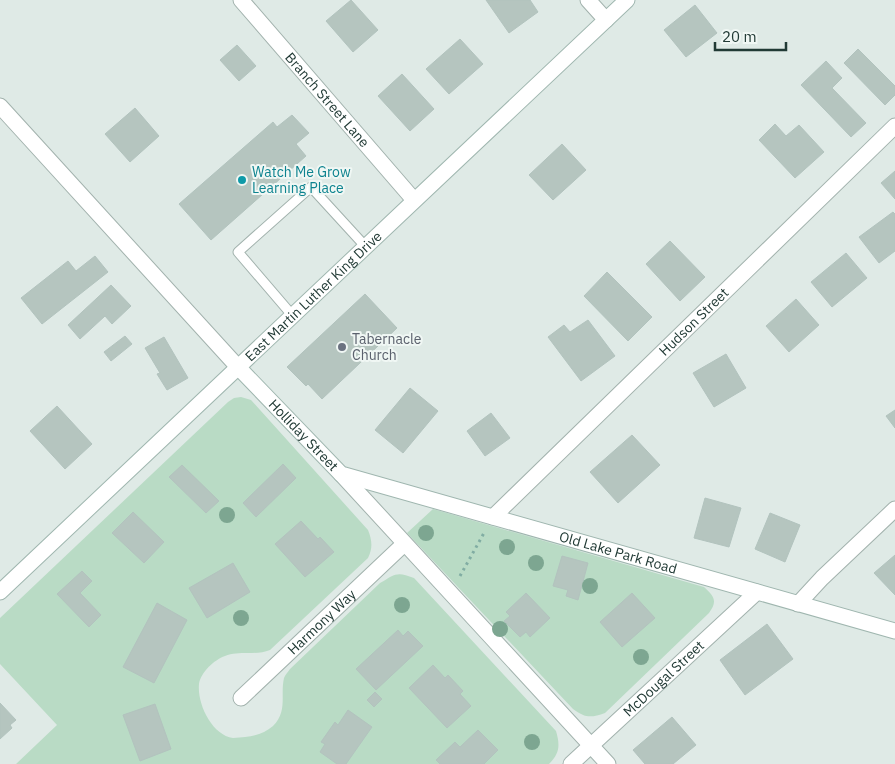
<svg xmlns="http://www.w3.org/2000/svg" width="895" height="764" viewBox="0 0 895 764" font-family="'IBM Plex Sans',sans-serif">
	<rect width="100%" height="100%" fill="#dfeae6"/>
	<path fill="#b9dbc5" d="M241,397L251,400L368,530C372,540 373,548 368,558L270,650C256,656 239,650 225,656C214,660 201,672 199,684C197,704 212,735 233,738C237,738 242,737 245,737C256,736 265,733 273,726C288,711 280,695 284,678C285,675 288,672 290,669L380,583C395,574 397,571 414,578L556,731C560,745 560,753 549,764H16L57,725L0,664V618L228,402L234,398Z
		M433,509L704,587C714,596 718,601 709,613L605,713C591,718 585,718 573,709L407,533Z"/>
	<path fill="#b5c5bf" stroke="#b2c3be" d="M351,0L378,30L353,52L326,21Z
		M486,0H530L538,12L509,33Z
		M695,5L717,33L686,57L664,30Z
		M460,39L483,64L449,94L426,69Z
		M237,45L256,66L239,81L220,60Z
		M858,49L895,86V95L885,105L844,63Z
		M826,61L842,78L832,88L866,123L851,137L801,85Z
		M402,74L434,109L410,131L378,96Z
		M135,108L159,136L130,162L105,134Z
		M292,115L309,133L296,144L306,156L211,240L179,204L273,122L277,127Z
		M775,124L786,136L799,125L824,152L795,178L759,140Z
		M562,144L586,170L553,200L529,175Z
		M895,171V199L881,183Z
		M893,212L895,214V251L879,263L859,237Z
		M670,241L705,277L680,301L646,264Z
		M846,253L867,278L832,307L811,282Z
		M95,256L108,272L42,324L21,298L68,261L76,271Z
		M607,272L652,317L628,341L584,296Z
		M111,285L131,306L112,324L105,316L80,339L68,325Z
		M365,294L397,328L322,399L308,384L306,386L287,367Z
		M796,299L819,325L789,352L766,326Z
		M588,320L615,356L581,381L548,337L564,325L570,332Z
		M125,336L132,344L111,361L104,352Z
		M164,337L188,378L167,390L157,374L160,373L145,348Z
		M726,354L746,388L714,407L693,373Z
		M410,388L438,411L403,453L375,430Z
		M57,406L92,444L65,469L30,431Z
		M895,410V428L886,416Z
		M491,413L510,438L485,456L467,431Z
		M632,435L660,465L618,503L590,472Z
		M283,464L296,478L256,517L243,503Z
		M182,465L219,501L206,513L169,477Z
		M705,498L741,508L729,547L694,538Z
		M133,512L164,542L144,563L112,533Z
		M770,513L800,525L785,562L755,549Z
		M301,521L318,539L320,537L334,552L305,577L275,544Z
		M895,555V595L874,573Z
		M562,556L588,563L578,600L566,596L568,590L553,586Z
		M233,563L250,592L207,618L189,588Z
		M82,571L92,581L80,593L101,615L89,627L57,594Z
		M526,593L550,618L530,637L526,632L520,637L504,621L510,616L506,612Z
		M632,593L655,618L622,647L600,622Z
		M157,603L187,620L154,683L123,667Z
		M767,624L793,659L745,695L720,660Z
		M398,630L403,636L408,631L423,646L376,690L356,669Z
		M433,665L445,678L448,675L463,691L460,694L471,706L447,728L409,688Z
		M375,692L382,699L374,707L367,700Z
		M0,703L16,720L10,725L12,728L0,739Z
		M155,704L171,749L140,761L123,715Z
		M348,710L372,727L346,764H337L320,752L325,744L321,742L335,722L338,725Z
		M672,717L696,745L673,764H645L633,750Z
		M478,730L498,750L484,764H440L436,760L455,742L460,747Z"/>
	<g fill="none" stroke-linecap="round" stroke-linejoin="round">
		<g stroke="#a2b2ad" stroke-width="11">
			<path id="lane" d="M292,315L238,252L311,187L365,246"/>
		</g>
		<g stroke="#a2b2ad" stroke-width="17">
			<g id="street">
				<path id="s1" d="M241,0L414,200"/>
				<path d="M588,0L606,20"/>
				<path d="M0,106L237,366"/>
				<path d="M341,474L608,764"/>
				<path id="s2" d="M493,517L895,126"/>
				<path d="M798,604L822,578L895,509"/>
				<path id="s3" d="M241,698L404,544"/>
				<path id="s4" d="M571,764L757,592"/>
			</g>
		</g>
		<g stroke="#9fb6af" stroke-width="17">
			<g id="secondary">
				<path id="s5" d="M237,366L341,474L895,631"/>
				<path id="s6" d="M0,592L627,0"/>
			</g>
		</g>
		<path stroke="#81ada3" stroke-width="3" stroke-dasharray="2.5 4" stroke-linecap="butt" d="M460,576L484,533"/>
		<use href="#lane" stroke="#fff" stroke-width="9"/>
		<use href="#street" stroke="#fff" stroke-width="15"/>
		<use href="#secondary" stroke="#fff" stroke-width="15"/>
	</g>
	<g fill="#7da691">
		<circle cx="227" cy="515" r="8"/>
		<circle cx="426" cy="533" r="8"/>
		<circle cx="507" cy="547" r="8"/>
		<circle cx="536" cy="563" r="8"/>
		<circle cx="590" cy="586" r="8"/>
		<circle cx="402" cy="605" r="8"/>
		<circle cx="241" cy="618" r="8"/>
		<circle cx="500" cy="629" r="8"/>
		<circle cx="641" cy="657" r="8"/>
		<circle cx="532" cy="742" r="8"/>
	</g>
	<circle fill="#0f9aa8" stroke="#f0f7f4" stroke-width="2" cx="242" cy="180" r="5"/>
	<circle fill="#6b7280" stroke="#f0f7f4" stroke-width="2" cx="342" cy="347" r="5"/>
	<g text-anchor="middle" stroke-width="4" stroke-linejoin="round" paint-order="stroke">
		<g font-size="14" fill="#213a35" stroke="#f0f7f4">
			<text dy="5" stroke="none"><textPath href="#s1" startOffset="132">Branch Street Lane</textPath></text>
			<text dy="5" stroke="none"><textPath href="#s6" startOffset="431">East Martin Luther King Drive</textPath></text>
			<text dy="5" stroke="none"><textPath href="#s2" startOffset="280">Hudson Street</textPath></text>
			<text dy="5" stroke="none"><textPath href="#s5" startOffset="96">Holliday Street</textPath></text>
			<text dy="5" stroke="none"><textPath href="#s5" startOffset="438">Old Lake Park Road</textPath></text>
			<text dy="5" stroke="none"><textPath href="#s3" startOffset="111">Harmony Way</textPath></text>
			<text dy="5" stroke="none"><textPath href="#s4" startOffset="126">McDougal Street</textPath></text>
		</g>
		<g font-size="14" fill="#0d838f" stroke="#f0f7f4" text-anchor="start">
			<text x="252" y="177">Watch Me Grow<tspan x="252" dy="16">Learning Place</tspan></text>
		</g>
		<g font-size="14" fill="#5b616d" stroke="#f0f7f4" text-anchor="start">
			<text x="352" y="344">Tabernacle<tspan x="352" dy="16">Church</tspan></text>
		</g>
	</g>
	<path d="M715 42v8h71v-8" fill="none" stroke="#213a35" stroke-width="2.5"/>
	<text x="722" y="42" font-size="15" fill="#213a35" stroke="#f0f7f4" stroke-width="4" paint-order="stroke">20 m</text>
</svg>
